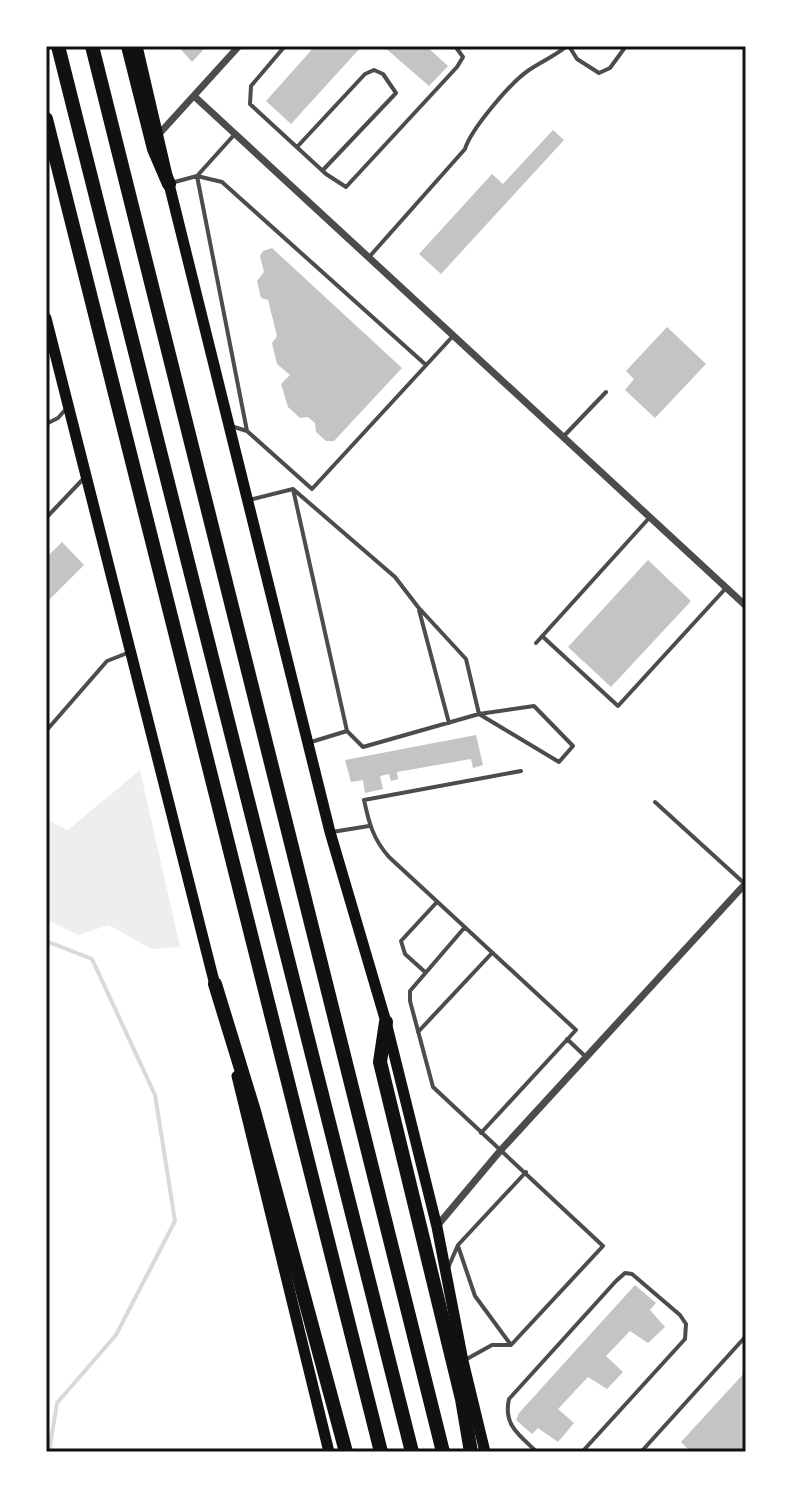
<svg xmlns="http://www.w3.org/2000/svg" width="792" height="1498" viewBox="0 0 792 1498" font-family="'Sofia Sans Condensed',sans-serif">
	<rect width="100%" height="100%" fill="#fff"/>
	<path fill="#eee" d="M140,770L180,947L151,949L109,925L78,935L46,919V819L68,830Z"/>
	<g fill="none" stroke-linecap="round" stroke-linejoin="round">
		<path stroke="#d9d9d9" stroke-width="4" d="M46,941L92,959L155,1095L175,1221L116,1335L57,1403L49,1452"/>
	</g>
	<path fill="#c4c4c4" d="M178,46H207L192,62Z
		M315,46H362L291,124L266,101Z
		M383,46H426L448,66L429,86Z
		M553,130L564,140L441,274L419,254L492,174L503,184Z
		M272,248L402,368L334,441H326L316,432L315,423L308,417L300,418L288,407L281,384L290,375L277,364L272,343L277,336L268,300L261,298L257,281L264,272L260,256L263,251Z
		M667,327L706,364L655,418L625,390L634,379L626,371Z
		M62,542L84,565L46,603V558Z
		M648,560L691,601L611,687L568,647Z
		M476,735L483,765L473,768L471,759L397,772L398,779L391,781L389,774L380,776L383,789L365,793L363,780L351,782L345,760Z
		M635,1285L656,1303L650,1310L665,1327L648,1343L630,1331L606,1356L623,1372L607,1389L588,1377L558,1409L574,1423L558,1442L538,1428L532,1434L516,1420L519,1413Z
		M746,1371V1452H691L681,1442Z"/>
	<g fill="none" stroke-linecap="round" stroke-linejoin="round">
		<path stroke="#4c4c4c" stroke-width="4" d="M285,46L251,86L250,104L326,174L346,187L457,67L463,57L455,46
			M569,46L577,59L599,73L610,68L626,46
			M234,135L197,176L247,431L312,489L453,336
			M297,147L365,74L374,70L383,74L396,93L323,170
			M171,183L197,176L222,182L426,365
			M370,256L465,149C471,129 511,82 529,70C542,61 555,56 567,46
			M46,424L58,418L66,409
			M231,426L247,431
			M563,437L606,392
			M293,489L395,577L418,607L466,659L479,714L534,706L573,746L559,762L479,714L363,747L347,731
			M249,500L293,489L347,731L311,742
			M46,518L85,477
			M419,610L449,723
			M542,636L618,706L726,588
			M536,643L650,517
			M46,731L107,661L130,652
			M655,802L745,884
			M332,832L369,826
			M425,972L405,954L401,941L437,902
			M418,1032L492,953
			M567,1039L586,1057
			M481,1133L576,1030L389,857C373,839 369,823 364,800L521,771
			M458,1246L475,1296L511,1345
			M448,1268L458,1245L526,1172
			M465,1360L492,1345H511L603,1246L433,1087L410,1001V991L465,927
			M537,1452C519,1435 503,1425 509,1399L616,1281L625,1273L632,1274L680,1315L686,1324L685,1339L582,1452
			M641,1452L746,1336"/>
		<path stroke="#4c4c4c" stroke-width="7" d="M194,96L746,606
			M159,134L239,46
			M437,1226L500,1151L746,883"/>
		<path stroke="#111" stroke-width="11" d="M137,46L169,184L330,832L386,1022L437,1227L463,1361L485,1452
			M46,318L216,989
			M237,1076L329,1452"/>
		<path stroke="#111" stroke-width="14" d="M58,46L412,1452
			M92,46L443,1452
			M128,46L154,149L169,184
			M46,119L381,1452
			M215,984L254,1111L346,1452
			M386,1022L380,1062L462,1399L471,1452"/>
	</g>
	<rect width="792" height="1498" fill="none" stroke="#ffffff" stroke-width="96"/>
	<rect x="48" y="48" width="696" height="1402" fill="none" stroke="#111" stroke-width="3"/>
</svg>
